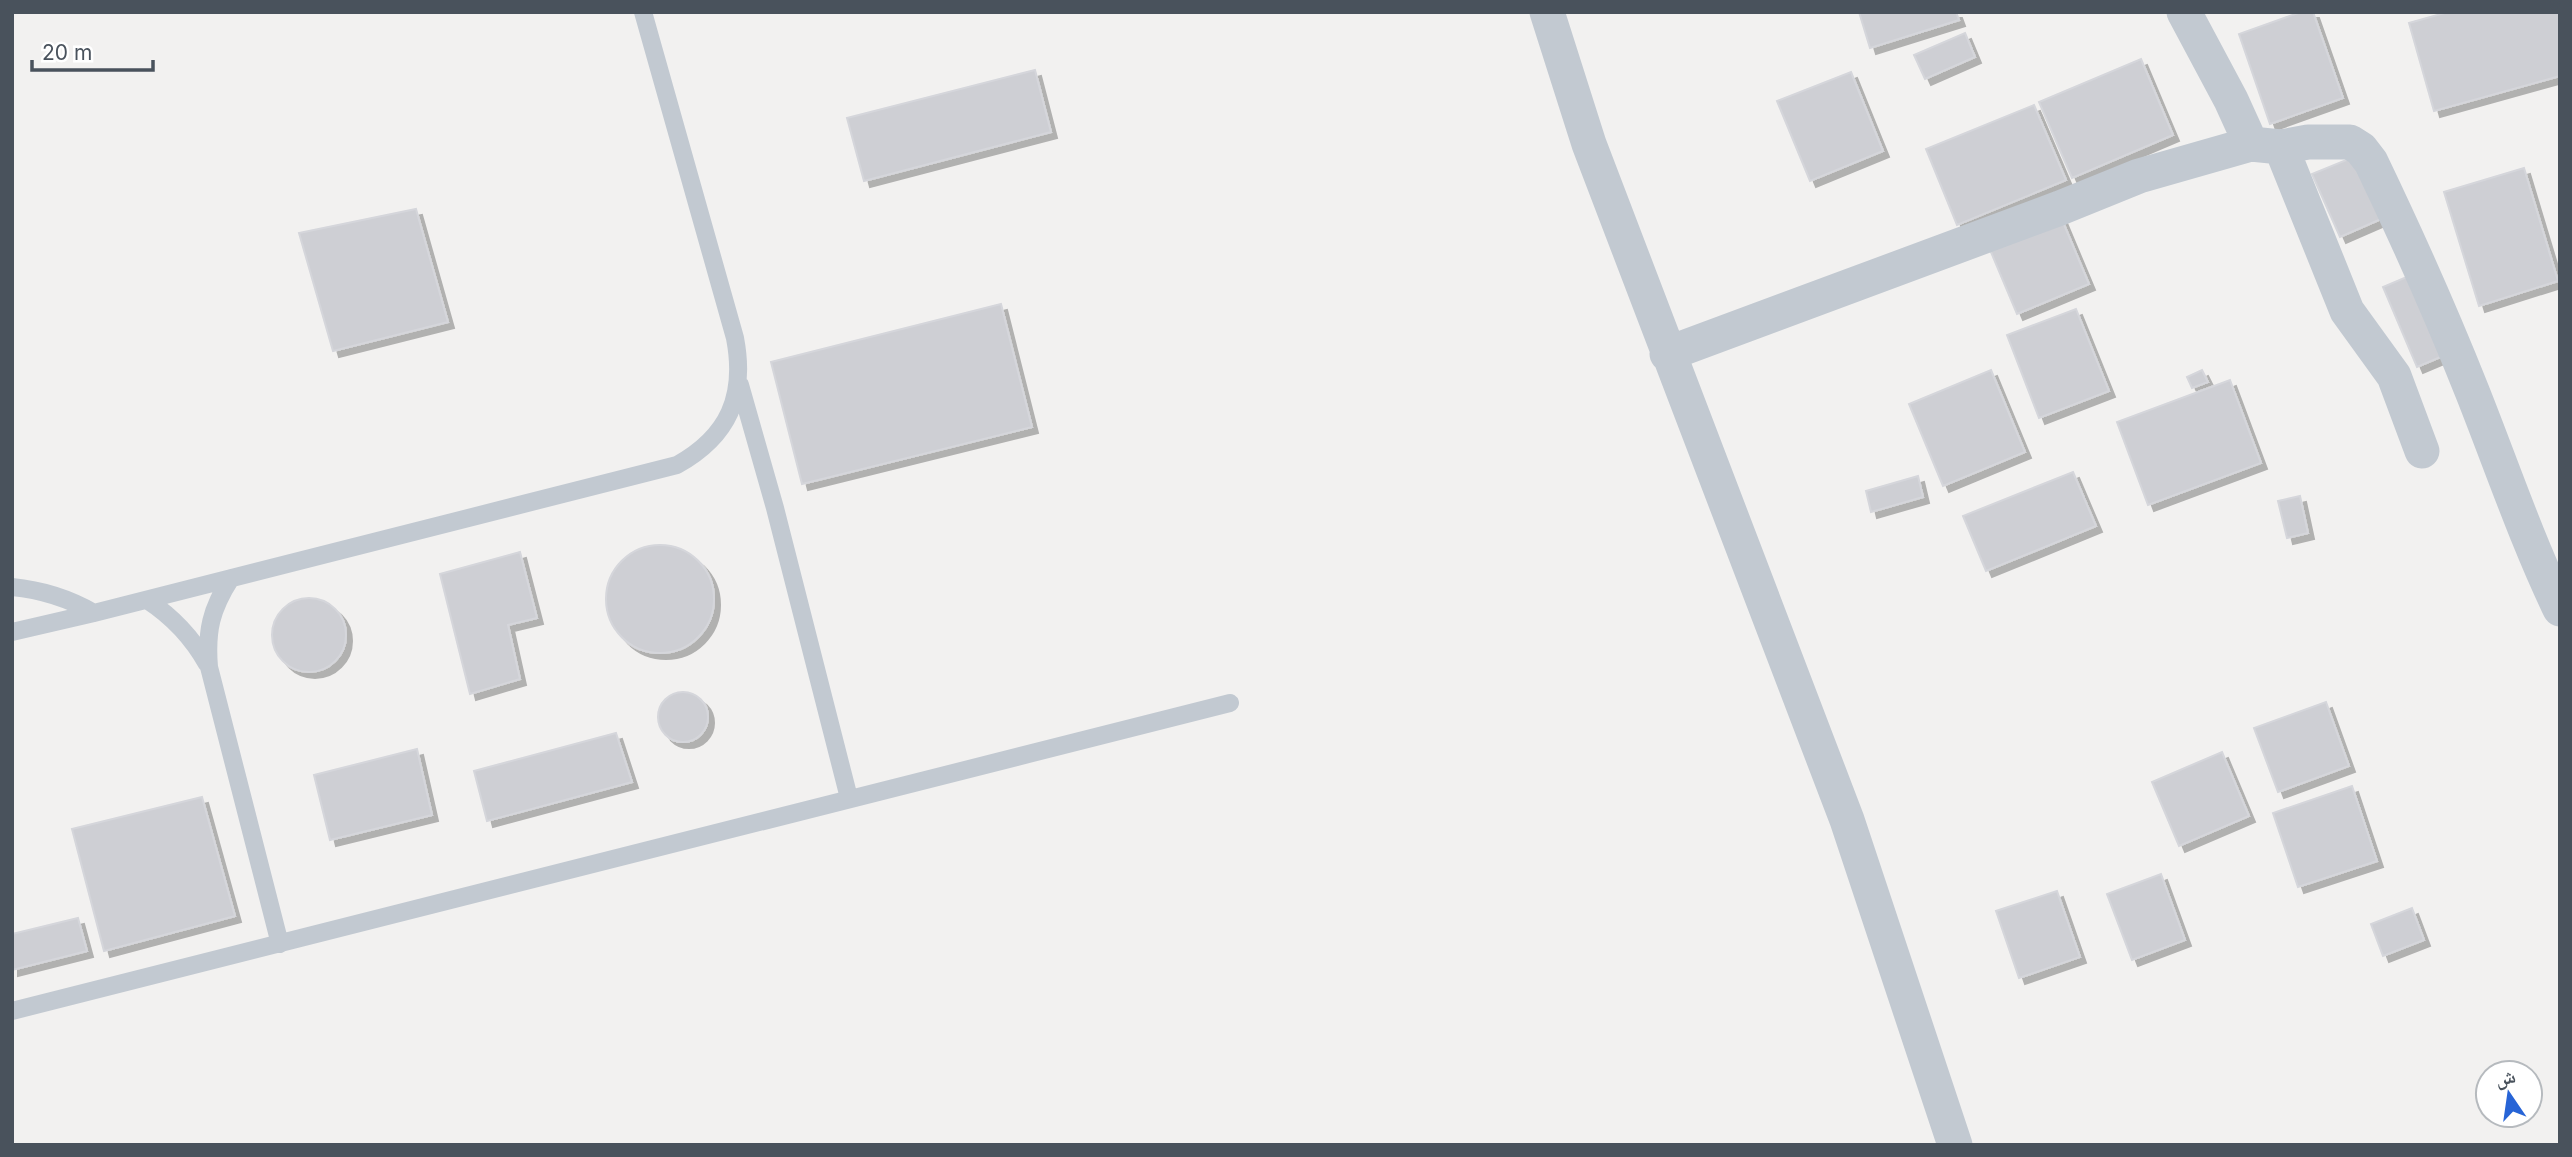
<svg xmlns="http://www.w3.org/2000/svg" width="2572" height="1157" viewBox="0 0 2572 1157" font-family="Inter,'Noto Naskh Arabic',sans-serif">
	<defs>
		<filter id="shadow"><feDropShadow dx="6" dy="6" stdDeviation="0" flood-color="#0004"/></filter>
	</defs>
	<rect width="100%" height="100%" fill="#f2f1f0"/>
	<path fill="#cecfd4" stroke="#d5d6db" stroke-width="2" filter="url(#shadow)" d="M1859,12H1956L1959,20L1870,48Z
		M2301,12H2313L2343,98L2270,124L2239,34Z
		M2448,12H2559L2560,76L2434,111L2409,23Z
		M1965,33L1975,57L1925,79L1914,55Z
		M2141,59L2173,135L2072,178L2039,102Z
		M1035,70L1051,132L864,181L847,118Z
		M1851,72L1883,151L1810,181L1777,101Z
		M2034,105L2066,180L1957,225L1926,149Z
		M2361,154L2388,216L2340,237L2312,174Z
		M2524,168L2558,281L2479,306L2444,192Z
		M416,209L448,322L333,351L299,233Z
		M2060,215L2089,284L2017,314L1988,245Z
		M2416,273L2450,353L2417,367L2383,287Z
		M1001,304L1032,427L802,484L771,362Z
		M2076,309L2109,391L2039,418L2007,335Z
		M1991,370L2025,452L1943,486L1909,404Z
		M2202,370L2208,382L2192,388L2187,377Z
		M2230,380L2261,463L2148,505L2117,422Z
		M2073,472L2096,526L1986,571L1963,516Z
		M1918,476L1923,497L1871,512L1866,491Z
		M2300,496L2308,533L2287,538L2278,501Z
		M606 599a54 54 0 1 1 108 0a54 54 0 1 1-108 0Z
		M520,552L537,618L508,625L520,679L470,694L440,574Z
		M272 635a37 37 0 1 1 74 0a37 37 0 1 1-74 0Z
		M658 717a25 25 0 1 1 50 0a25 25 0 1 1-50 0Z
		M2326,702L2349,766L2278,792L2254,728Z
		M616,733L632,782L487,821L474,771Z
		M417,749L432,815L330,840L314,775Z
		M2222,752L2249,816L2179,846L2152,782Z
		M2352,786L2377,861L2298,887L2273,813Z
		M202,797L235,916L104,951L72,829Z
		M2161,874L2185,940L2132,960L2107,894Z
		M2057,891L2080,957L2019,978L1996,911Z
		M2412,908L2424,940L2383,956L2371,924Z
		M78,918L87,951L12,970V934Z"/>
	<g fill="none" stroke-linecap="round" stroke-linejoin="round">
		<path stroke="#c2c9d1" stroke-width="18" d="M740,385L775,508L849,798
			M231,578C211,609 206,631 209,667L280,944
			M12,587C43,590 68,598 94,613
			M147,600C173,617 192,637 207,664
			M12,632L94,613L677,465C729,436 746,396 735,338L643,12
			M12,1011L1230,703"/>
		<path stroke="#c2c9d1" stroke-width="35" d="M1547,12L1589,144L1847,820L1955,1145
			M2184,12L2231,100L2251,144
			M2281,147L2347,311L2394,376L2422,451
			M1667,354L2060,208L2139,176L2251,144L2281,147L2308,142H2350L2361,149L2371,162C2407,237 2441,313 2472,391C2501,464 2526,538 2560,609"/>
	</g>
	<rect width="2572" height="1157" fill="none" stroke="#49525c" stroke-width="28"/>
	<g transform="translate(2509 1094) rotate(347)"><circle r="33" fill="#ffffff" stroke="#b6babe" stroke-width="2"/>
	<path d="M0-5L12 26L0 18L-12 26Z" fill="#2764d6"/>
	<text y="-10" font-size="19" font-weight="bold" text-anchor="middle" fill="#49525c">ش</text>
	</g>
	<path d="M32 60v10h121v-10" fill="none" stroke="#49525c" stroke-width="3.5"/>
	<text x="42" y="60" font-size="21" fill="#49525c" stroke="#ffffff" stroke-width="5" paint-order="stroke">20 m</text>
</svg>
